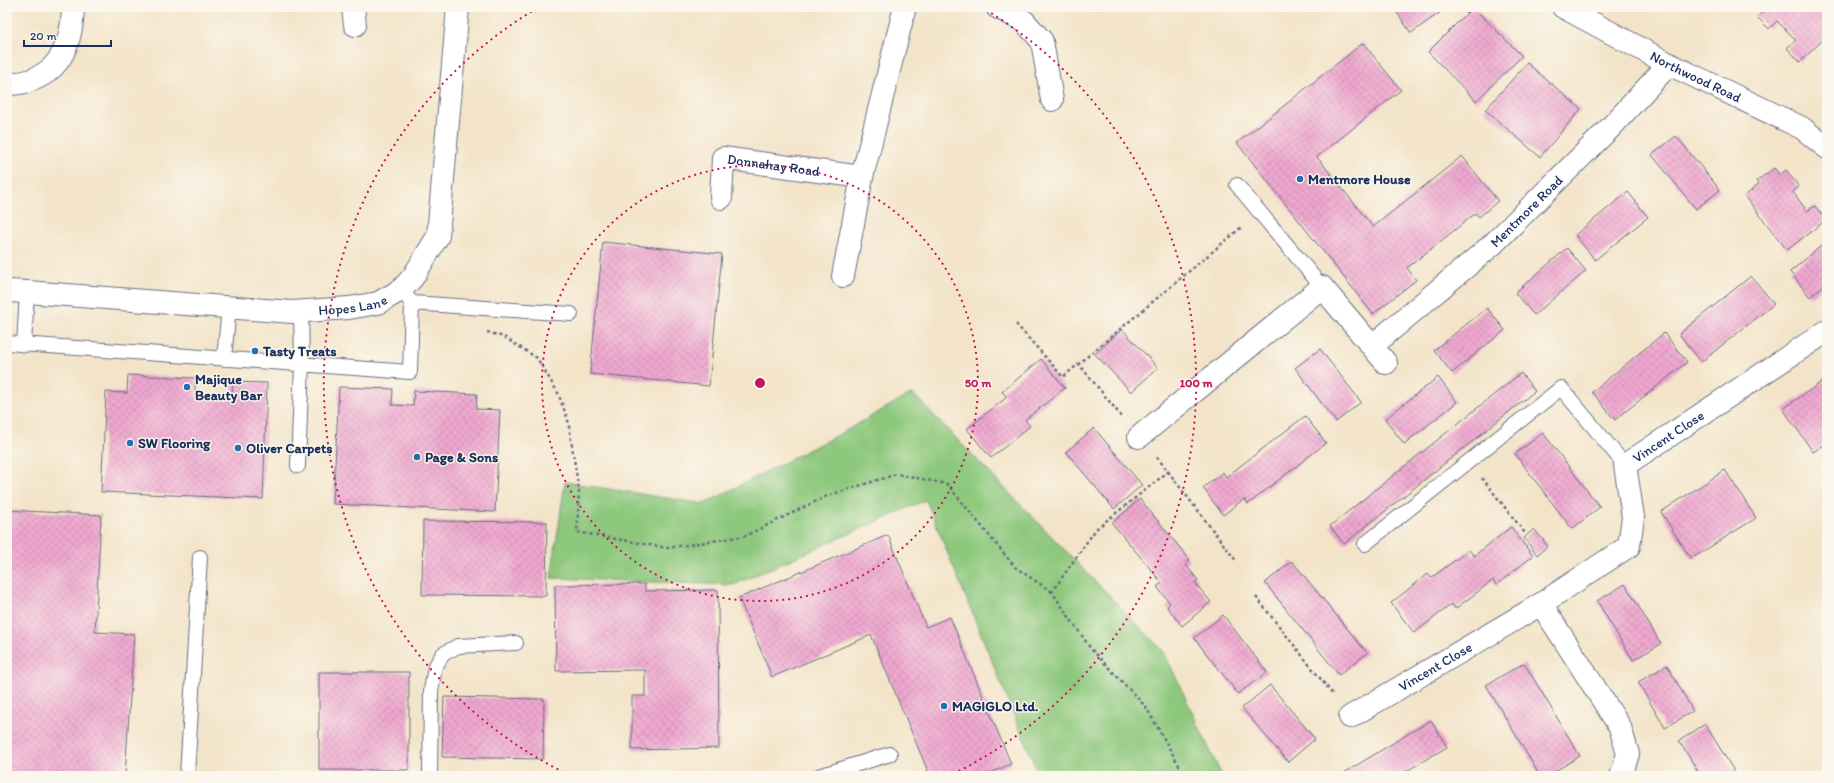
<svg xmlns="http://www.w3.org/2000/svg" width="1834" height="783" viewBox="0 0 1834 783" font-family="Itim,sans-serif">
	<defs>
		<pattern id="building-cross-hatch" width="8" height="8" patternUnits="userSpaceOnUse"><rect width="8" height="8" fill="#efa7cf"/><path d="M0 0l8 8M0 8l8-8" fill="none" stroke="#cc90b4"/></pattern>
	</defs>
	<rect width="100%" height="100%" fill="#fbf7ec"/>
	<filter id="ink" filterUnits="userSpaceOnUse"><feTurbulence type="fractalNoise" baseFrequency=".025" numOctaves="2"/><feDisplacementMap in="SourceGraphic" scale="8" xChannelSelector="R" yChannelSelector="G"/><feConvolveMatrix kernelMatrix="1 2 1 2 8 2 1 2 1" color-interpolation-filters="sRGB"/></filter>
	<filter id="wash" filterUnits="userSpaceOnUse"><feTurbulence type="fractalNoise" baseFrequency=".012" numOctaves="4" result="noise"/><feDisplacementMap in="SourceGraphic" scale="16" xChannelSelector="R" yChannelSelector="G"/><feGaussianBlur stdDeviation="0.9" result="paint"/><feColorMatrix in="noise" values="0 0 0 0 0 0 0 0 0 0 0 0 0 0 0 0 0 1.4 0 .05"/><feComposite in="paint" operator="in"/></filter>
	<g filter="url(#wash)">
		<rect width="100%" height="100%" fill="#f3e4c9"/>
		<path fill="#8dc87d" stroke="#547c6e" d="M912,393L1164,652L1222,776H1039L926,500L733,585L551,578L565,482L704,504L849,429Z"/>
		<g id="blocks">
			<path fill="url(#building-cross-hatch)" d="M1393,7H1448L1411,33Z
				M1473,7L1522,56L1476,101L1428,52Z
				M1768,7H1817L1827,17V36L1800,62L1787,48L1796,40L1777,21L1769,29L1757,17Z
				M1363,43L1401,90L1317,157L1373,227L1462,156L1498,201L1479,217L1476,213L1407,268L1416,280L1373,314L1237,143Z
				M1527,63L1581,109L1540,157L1485,110Z
				M1676,136L1720,190L1696,209L1652,155Z
				M1774,168L1780,175L1786,170L1799,187L1793,192L1807,211L1815,206L1826,220L1787,250L1745,196L1759,184L1757,181Z
				M1628,192L1648,217L1595,260L1575,235Z
				M1827,241V282L1810,297L1790,272Z
				M603,242L722,254L709,386L590,374Z
				M1567,248L1586,271L1534,315L1515,293Z
				M1751,276L1774,304L1701,362L1679,334Z
				M1487,308L1505,330L1452,373L1434,350Z
				M1122,329L1158,368L1131,392L1095,354Z
				M1664,333L1687,362L1615,420L1592,392Z
				M1320,349L1361,402L1336,422L1295,368Z
				M1041,359L1065,388L1025,420L1030,426L991,458L967,429L1007,397L1002,392Z
				M1521,373L1535,391L1344,544L1330,526Z
				M128,375L195,378V396L232,397L233,382L267,383L263,499L101,492L106,392L127,393Z
				M1438,377L1457,402L1404,444L1385,419Z
				M1823,381L1827,386V443L1813,452L1783,409Z
				M339,387L393,389L392,405L413,406L414,391L477,394L476,409L500,410L495,512L333,504Z
				M1305,416L1326,443L1248,504L1244,499L1223,515L1203,488L1223,472L1226,477Z
				M1094,428L1142,485L1114,509L1066,452Z
				M1543,433L1600,507L1572,529L1515,454Z
				M1725,470L1756,518L1691,559L1661,512Z
				M1140,499L1190,560L1185,564L1198,580L1195,583L1211,602L1182,626L1167,607L1170,603L1157,587L1162,583L1112,523Z
				M7,510L101,515L95,632L134,634L125,776H7Z
				M423,521L547,522L546,596L422,595Z
				M1511,527L1533,556L1496,585L1493,580L1455,609L1452,604L1414,633L1391,603L1428,574L1431,578L1469,550L1474,556Z
				M1534,529L1548,546L1537,555L1524,538Z
				M888,535L926,627L950,617L1011,764L983,776H930L871,635L772,677L739,598Z
				M1292,561L1367,653L1339,675L1265,583Z
				M645,584V591L718,590L719,748L632,750V696H645V670L556,671L555,585Z
				M1625,584L1661,644L1633,660L1597,601Z
				M1223,615L1267,672L1238,694L1194,638Z
				M1524,663L1580,756L1547,776H1540L1486,685Z
				M1667,665L1693,711L1665,728L1638,682Z
				M319,672H409V770H319Z
				M1270,685L1315,739L1288,762L1242,708Z
				M444,697L544,699L543,759L442,757Z
				M1431,720L1447,747L1398,776H1346L1344,773Z
				M1705,724L1734,771L1726,776H1701L1679,741Z"/>
		</g>
	</g>
	<g filter="url(#ink)">
		<use href="#blocks" fill-opacity="0" stroke="#676e83" stroke-width="1"/>
		<g fill="none" stroke-linecap="round" stroke-linejoin="round">
			<g stroke="#676e83" stroke-width="16">
				<path id="service" d="M1237,185L1322,287
					M407,297L412,303L571,314
					M7,343L410,372L412,303
					M24,345L27,292
					M224,359L229,307
					M298,466L302,364L301,311
					M1365,544L1561,388L1625,465
					M187,776L200,557
					M430,776L431,691L435,667L443,654L458,646L516,643
					M819,776L890,754"/>
			</g>
			<g stroke="#676e83" stroke-width="24">
				<g id="minor">
					<path d="M353,7L355,25"/>
					<path d="M997,7L1024,21L1042,41L1052,100"/>
					<path d="M7,84C55,83 72,50 73,7"/>
					<path id="s1" d="M721,198L723,158L862,177"/>
					<path d="M843,276L862,177L905,7"/>
					<path id="s2" d="M7,291L27,292L292,312L349,308L378,303L401,290L413,277L438,236L458,7"/>
					<path id="s3" d="M1372,346L1493,244L1610,128L1669,64"/>
					<path d="M1139,437L1322,287L1386,363"/>
					<path d="M1541,604L1620,727L1628,754L1621,776"/>
					<path id="s4" d="M1350,717L1541,604L1629,546L1633,517L1625,465L1827,331"/>
				</g>
			</g>
			<g stroke="#676e83" stroke-width="24">
				<g id="tertiary">
					<path id="s5" d="M1563,7L1669,64L1802,128L1827,148"/>
				</g>
			</g>
			<path stroke="#676e83" stroke-width="2.5" stroke-dasharray="3 3" stroke-linecap="butt" d="M1016,324L1063,377L1243,226
				M487,332L504,337L537,358L558,393L568,420L579,491L577,532L667,548L745,536L827,496L897,474L947,484L1015,567L1052,592
				M1078,363L1122,417
				M1157,457L1237,562
				M1169,471L1096,529L1052,592L1091,649L1146,707L1185,776
				M1482,478L1525,533
				M1256,597L1334,696"/>
			<use href="#service" stroke="#fff" stroke-width="14"/>
			<use href="#minor" stroke="#fff" stroke-width="22"/>
			<use href="#tertiary" stroke="#fff" stroke-width="22"/>
		</g>
	</g>
	<g fill="none" stroke="#c2185b" stroke-width="2" stroke-dasharray="2 4">
		<circle cx="760" cy="383" r="218"/>
		<path d="M569 775A436 436 0 0 1 539 7M981 7A436 436 0 0 1 951 775"/>
	</g>
	<g fill="#1f6fb2" stroke="#fbf7ec" stroke-width="1.5">
		<circle cx="1300" cy="179" r="4"/>
		<circle cx="255" cy="351" r="4"/>
		<circle cx="187" cy="387" r="4"/>
		<circle cx="130" cy="443" r="4"/>
		<circle cx="238" cy="448" r="4"/>
		<circle cx="417" cy="457" r="4"/>
		<circle cx="944" cy="706" r="4"/>
	</g>
	<g text-anchor="middle" stroke-width="3" stroke-linejoin="round" paint-order="stroke">
		<g font-size="14" fill="#1b2f5e" stroke="#fbf7ec">
			<text dy="5" stroke="none"><textPath href="#s5" startOffset="150">Northwood Road</textPath></text>
			<text dy="5" stroke="none"><textPath href="#s1" startOffset="91">Donnahay Road</textPath></text>
			<text dy="5" stroke="none"><textPath href="#s3" startOffset="205">Mentmore Road</textPath></text>
			<text dy="5" stroke="none"><textPath href="#s2" startOffset="347">Hopes Lane</textPath></text>
			<text dy="5" stroke="none"><textPath href="#s4" startOffset="461">Vincent Close</textPath></text>
			<text dy="5" stroke="none"><textPath href="#s4" startOffset="99">Vincent Close</textPath></text>
		</g>
		<g font-size="14" font-weight="bold" fill="#1b2f5e" stroke="#fbf7ec" text-anchor="start">
			<text x="1308" y="184">Mentmore House</text>
			<text x="263" y="356">Tasty Treats</text>
			<text x="195" y="384">Majique<tspan x="195" dy="16">Beauty Bar</tspan></text>
			<text x="138" y="448">SW Flooring</text>
			<text x="246" y="453">Oliver Carpets</text>
			<text x="425" y="462">Page &amp; Sons</text>
			<text x="952" y="711">MAGIGLO Ltd.</text>
		</g>
	</g>
	<circle cx="760" cy="383" r="6" fill="#c2185b" stroke="#fbf7ec" stroke-width="2"/>
	<g font-size="12" text-anchor="middle" font-weight="bold" fill="#c2185b" stroke="#fbf7ec" stroke-width="3" stroke-linejoin="round" paint-order="stroke">
		<text x="978" y="387">50 m</text>
		<text x="1196" y="387">100 m</text>
	</g>
	<rect width="1834" height="783" fill="none" stroke="#fbf7ec" stroke-width="24"/>
	<path d="M24 40v6h87v-6" fill="none" stroke="#1b2f5e" stroke-width="2"/>
	<text x="30" y="40" font-size="12" fill="#1b2f5e" stroke="#fbf7ec" stroke-width="3" paint-order="stroke">20 m</text>
</svg>
